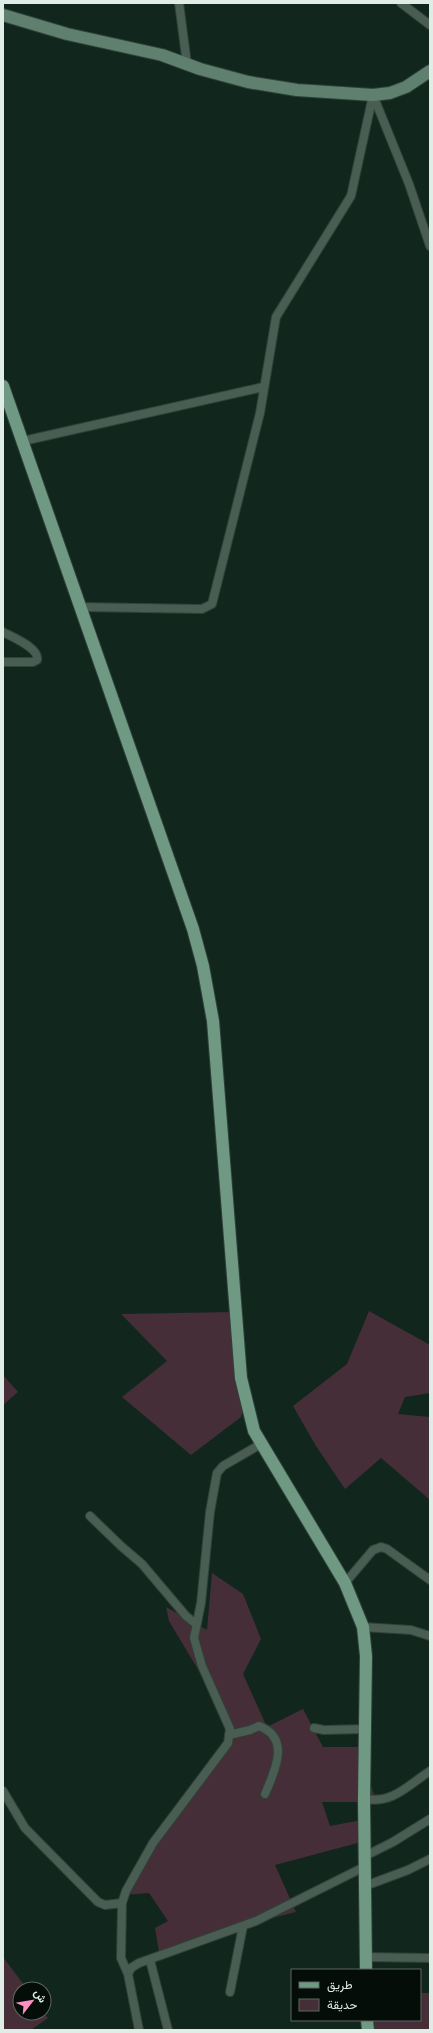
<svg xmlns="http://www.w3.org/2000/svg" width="433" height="2033" viewBox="0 0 433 2033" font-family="'Fira Sans Condensed',Vazirmatn,sans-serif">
	<rect width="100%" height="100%" fill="#11261d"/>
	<path fill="#462e39" d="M369,1311L430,1345V1393L405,1397L398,1414L430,1417V1500L381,1458L345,1489L316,1446L293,1406L347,1364Z
		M234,1312L244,1408L241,1417L191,1455L122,1397L167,1361L121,1314Z
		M3,1375L18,1392L3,1405Z
		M212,1573L243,1594L261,1639L243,1674L267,1727L303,1709L323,1747H360L376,1802H322L330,1826L362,1820L365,1841L275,1865L296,1912L214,1933L159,1952L155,1928L168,1921L149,1893L123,1895L210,1765L228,1734L221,1708L169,1621L166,1607L207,1630Z
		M3,1957L27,1989H20V2013H44L48,2018L31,2030H3Z
		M420,1993H430V2030H368L367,2020H420Z"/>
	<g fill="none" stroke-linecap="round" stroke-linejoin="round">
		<g stroke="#2e4239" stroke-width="10">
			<path id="street" d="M179,3L187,64
				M401,3L430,25
				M373,95L409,184L430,246
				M23,441L263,387
				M80,607L202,609L212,604L260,413L276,317L351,196L373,95
				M3,632C12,637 40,648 37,660L33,662H3
				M90,1516L121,1546L142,1564L186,1616L196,1624
				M345,1583L373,1550L381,1547L387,1549L430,1580
				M363,1627L411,1630L430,1636
				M314,1728L324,1730L366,1729
				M229,1735L250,1730L259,1726C291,1738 275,1771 265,1794
				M3,1791L25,1828L98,1902L105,1905L122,1903
				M364,1799C393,1804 407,1786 430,1771
				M365,1856L393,1842L430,1819
				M365,1886L408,1870L430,1859
				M365,1957L430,1958
				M150,1960L168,2030
				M128,1974L131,1968L139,1963L256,1921L366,1866
				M230,1992L243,1926
				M139,2030L128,1974L121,1958L122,1903L126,1891L153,1843L228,1743L230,1729L202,1666L194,1638L201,1603L210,1512L217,1473L223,1466L261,1444"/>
		</g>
		<g stroke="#2e4239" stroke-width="14">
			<path id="secondary" d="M3,15L67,34L162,55L200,69L248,82L297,90L373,95L390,93L406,87L430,71"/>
		</g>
		<g stroke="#2e4239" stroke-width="14">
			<path id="primary" d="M3,386L193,929L203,966L213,1021L241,1378L254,1431L345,1583L363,1627L366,1656L364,1799L366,1970
				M367,2020L368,2030"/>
		</g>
		<use href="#street" stroke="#495d53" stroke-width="8"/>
		<use href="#secondary" stroke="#5f7f6f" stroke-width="12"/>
		<use href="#primary" stroke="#709984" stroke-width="12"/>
	</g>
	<rect width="433" height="2033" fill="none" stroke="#e0ede6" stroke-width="8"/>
	<rect x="291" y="1969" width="130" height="52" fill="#050d09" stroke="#5d6761"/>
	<rect x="299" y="1982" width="20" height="6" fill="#709984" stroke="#5d6761"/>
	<text x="327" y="1989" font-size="12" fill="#e0ede6">طريق</text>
	<rect x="299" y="1999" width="20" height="12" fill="#462e39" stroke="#5d6761"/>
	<text x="327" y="2009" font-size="12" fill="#e0ede6">حديقة</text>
	<g transform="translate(32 2001) rotate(59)"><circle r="19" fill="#050d09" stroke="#5d6761"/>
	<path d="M0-3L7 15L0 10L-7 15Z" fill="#fc8fc3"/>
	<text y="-6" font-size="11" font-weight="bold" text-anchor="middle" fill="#e0ede6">ش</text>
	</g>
</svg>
